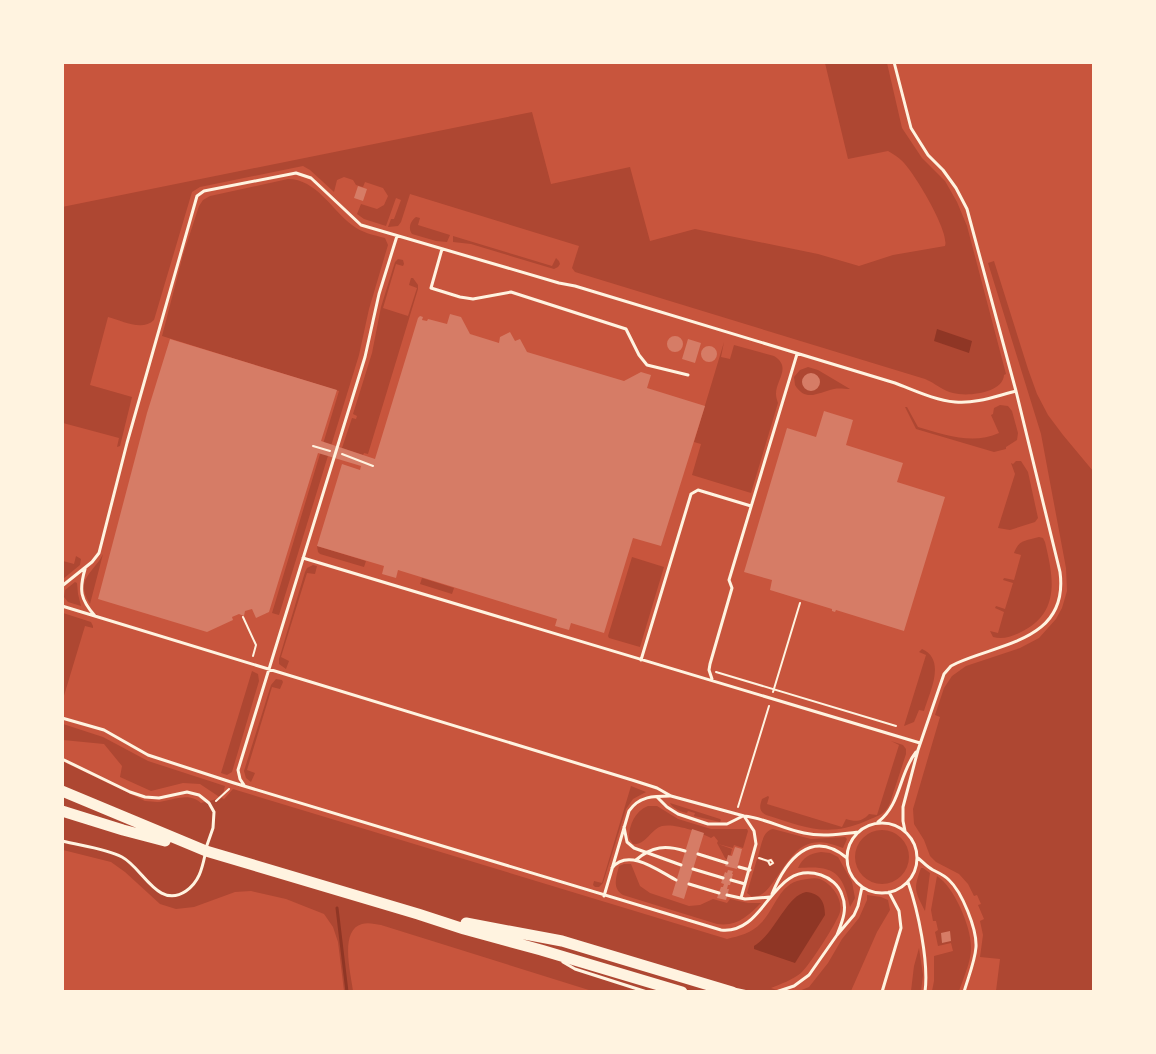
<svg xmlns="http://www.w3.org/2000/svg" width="1156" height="1054" viewBox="0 0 1156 1054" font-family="'Titillium Web',sans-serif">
	<rect width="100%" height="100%" fill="#c8553d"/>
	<path fill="#ae4732" d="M825,63H887L902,128L922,158L945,181L957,202L967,226L1006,374L1004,375C1003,393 967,397 953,393C943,391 935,383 925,379L575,272L572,268L579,246L410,194L401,222L398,226L388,227L391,219H394L401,200L396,198L386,226L364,219L357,214L361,204L377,209L384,205L388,196L383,188L365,182L363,187L356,185L353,180L344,177L337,180L334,192L310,170L303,166L200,187L192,192L154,320C142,332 121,320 108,317L90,385L132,397L120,446L117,447L119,438L63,423L62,207L532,112L551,184L630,167L650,241L695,229L818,254L859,266L893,255L945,246C950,232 913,170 901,160C898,157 893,154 888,151L848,159Z
		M288,179C316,179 332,210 352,225C362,233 374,235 385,238L388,245L369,309L359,355L279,615L272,613L339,391L162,336L183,255L199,206L203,200L210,196Z
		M416,217L420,218L418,225L450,235L447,242L436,241L412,234C408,229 410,221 416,217Z
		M453,236L552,266L556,258L559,261L560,264L558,267L554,269L471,244L453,242Z
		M398,259L403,260L404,264L403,266L396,264L383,308L408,316L417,288L409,285L411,278H413L418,285V289L368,454L364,453L363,455L342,448L352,418L356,419L357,416L353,414L372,353L381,307L395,262Z
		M994,261L1028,369L1037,394L1048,415L1063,435L1093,471V991H996L1000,959L980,957L983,935L980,921L984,919L978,905L981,904L977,895L974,896L968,884L959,874L936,862L930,856L924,840L914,824L913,809L940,717L935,715L944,688L952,676L966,666L1020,648L1039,638L1056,619L1062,608L1067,591L1066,568L1041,434L988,263Z
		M724,342L721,357L730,359L734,345L774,356C792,367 776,380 776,394C776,397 777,400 778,403L751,493L692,475L701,444L694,442Z
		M808,367L818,370L850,389C845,389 839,388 834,389C819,392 806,403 795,385L794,377L800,370Z
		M1000,405L1008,406L1012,411L1018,433L1017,440L1006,447V449L994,452L916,429L905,407H907L918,427C945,435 973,445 999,433L991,415L993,414L994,408Z
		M1016,461H1021L1028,472L1038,518L1035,522L1010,530L998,528L1015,474L1011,463L1013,464Z
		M1039,537L1043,538L1045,542C1053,576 1061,611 1023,631C1014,636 1003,640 993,637L990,631L998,633L1004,612L995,608L996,606L1005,609L1013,583L1003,580L1004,578L1014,580L1021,555L1014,553C1019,539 1026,541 1039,537Z
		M317,546L366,561L364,567L320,554L318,552Z
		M103,554L90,604C74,579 94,573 103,554Z
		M76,556L81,559L80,565L63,579V561L74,564Z
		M632,557L664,567L640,647L609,638L608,636Z
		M313,565L317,566L315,574L307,573L281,657L289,661L286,669L279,664V659L305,572L307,568Z
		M422,578L454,588L452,594L420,584Z
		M75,582L77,583L78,594L81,606L68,602L64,597L65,590Z
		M63,613L91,622L93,626V628L85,626L63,699Z
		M922,649C947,660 929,693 924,711L919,710L914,722L904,726L926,655L919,652Z
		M252,671L258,674L259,681L232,772L227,775L221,773Z
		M276,679L282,680L283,682L280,689L272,687L247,770L255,773L251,782L246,778L244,771L271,685Z
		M63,724L103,737L148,761L225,786L222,798L224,799L233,789L727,939C739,936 752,933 761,923C775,909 779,884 801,880C806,879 815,877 820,879C832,884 843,899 840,912C837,923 809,966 801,973C792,980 781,984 771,988L780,991H592L381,925C375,924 368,922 362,924C339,930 351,974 353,991H344L338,942L333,927L324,914L286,899L251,891L235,892L194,907L176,909L160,904L125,872L111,862L63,850L62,761L145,801C149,801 154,802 157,802C172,801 188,791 201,803L221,798L200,784L183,783L151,791L120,777L122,766L104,744L63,740Z
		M891,741L903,745L906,749V754L890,803C885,815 877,816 866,821C826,838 805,827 766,815C758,811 760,805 762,799L768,796L769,797L767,804L842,827L846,819C855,822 862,822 869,814L877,815L899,745Z
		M631,786L646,792L633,799L626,809L603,883L599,887H595L593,885L594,881L602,883Z
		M670,803L720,819L721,820L720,822L694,816L695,813L688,811L687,813C681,812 672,808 670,803Z
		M648,806H657L678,819L711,829H747L748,831L743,848L734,845L733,848L718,844L732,849L729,861L725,858L717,843L718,841L714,836L711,838C700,832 674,823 662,826C651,829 645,846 633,844L629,838C629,825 635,811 648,806Z
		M773,829L811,839L845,837L847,839L843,848C804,832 795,851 774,881C768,889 764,896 752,897L747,893L757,859L767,862L770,866L775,864L772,858L768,860L758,857C761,847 762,831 773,829Z
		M855 857a27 27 0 1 1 54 0a27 27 0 1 1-54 0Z
		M821,852L830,853L838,857L852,882L855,898L850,907C843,872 834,865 798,868C803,857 809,854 821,852Z
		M624,864H631L640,886L650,893L689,906L700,905L713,899L727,903L730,899L748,903H761C748,916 737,927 717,924L623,895C612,888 616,878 619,866Z
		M923,868L930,873L925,911C915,891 913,890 921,868Z
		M937,876C954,887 971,926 971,947C972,959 963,979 959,991H932L934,981V956L953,951L951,943L938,946L935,932L938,930L936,921H933L931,910Z
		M867,895L881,897L888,900L890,910L877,932L851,991H799L809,987L828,963L842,939L859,918L867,900Z
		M919,948L923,975L921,991H911L914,966Z"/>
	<path fill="#8f3625" d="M937,329L972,341L969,353L934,341Z
		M806,892C820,893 825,902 825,915L795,963L754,949V946C775,934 786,896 806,892Z"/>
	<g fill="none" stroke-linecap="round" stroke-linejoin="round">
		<path stroke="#8f3625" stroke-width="3" d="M337,908L347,992"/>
	</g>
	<path fill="#d67c66" d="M358,186L367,189L363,201L354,198Z
		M450,314L461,317L470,334L499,343L500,337L510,332L515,341L520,339L527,352L624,381L641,372L651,375L647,388L705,406L661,546L633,538L604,633L571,623L569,630L555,626L557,619L398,570L396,578L382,574L384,566L317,546L342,464L360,470L361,466L318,453L269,612L256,618L252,609L245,611L244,616L239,614L232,617L233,620L207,632L98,599L147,413L170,339L337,390L321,441L375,459L418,318L420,316L423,317L422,320L427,321L428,319L447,324Z
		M667 344a8 8 0 1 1 16 0a8 8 0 1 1-16 0Z
		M688,339L701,343L695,363L682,359Z
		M701 354a8 8 0 1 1 16 0a8 8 0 1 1-16 0Z
		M802 382a9 9 0 1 1 18 0a9 9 0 1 1-18 0Z
		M824,411L853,420L846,445L903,463L897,482L945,497L904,631L836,610L835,612L832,611V609L770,590L772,580L744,572L787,428L816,437Z
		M692,829L704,833L684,899L672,895Z
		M735,847L742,849L737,869L725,866L728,855L732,856Z
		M728,870L733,871L732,874H733L730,885H728L727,889H729L726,900L717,898L721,887H723L724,884L721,883L725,872L727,873Z
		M950,931L951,941L942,943L941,933Z"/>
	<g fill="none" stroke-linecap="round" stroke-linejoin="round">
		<path stroke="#fff3e0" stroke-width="2" d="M313,446L330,451
			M342,454L373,466
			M243,617L256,645L253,656
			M716,672L896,726
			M773,692L800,603
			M216,801L229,789
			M738,807L769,706
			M759,858L768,861L771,860L773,863L770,865L768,861"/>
		<path stroke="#fff3e0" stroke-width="3" d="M894,62L911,128L928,155L943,170L956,188L967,209L1016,391L1060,572C1069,640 1001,643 957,663L951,666L944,674L918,750L903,807V821L905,831
			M442,249L431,288L460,297L473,299L511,292L626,329L639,355L647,365L688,375
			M303,558L920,743
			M85,569C79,590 80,599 95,616
			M62,586L92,562L99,553L127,443L197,196L204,191L296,173L311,178L361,225L559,283L575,286L895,383C914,390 934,400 955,402C976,404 996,396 1016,391
			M62,606L632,780L657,788L671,796L744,816C765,818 783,829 804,833C822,837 841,834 859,832
			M641,660L691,494L698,490L751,506
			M712,679L709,670L710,664L732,588L729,580L797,354
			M62,718L104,730L148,755L234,783L721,930C767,935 771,859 821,875C830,878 839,885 842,895C848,909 842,922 837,935
			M62,759L130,792L145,797L159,798L187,792L199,795L209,803L214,812L213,828L206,848
			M244,785L240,779L238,770L365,357L379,294L397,236
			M657,797L667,807L678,814L708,824H727L743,816
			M878,822C901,805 899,773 916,752
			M847 858a35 35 0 1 1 70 0a35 35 0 1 1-70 0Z
			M624,827L627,842L634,848L681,865
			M62,841C82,846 104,848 122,857C143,868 158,910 186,891C199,882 202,869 205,855
			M698,854L727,863
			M918,858C923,862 927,867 933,870C939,873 944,875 949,880C962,892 977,929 976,947C975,961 968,978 964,992
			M636,860C652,846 666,845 685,851
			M739,867L750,870
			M612,868C628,847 659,871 676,880
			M693,869L723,878
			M731,880L745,884
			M908,882C918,910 929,962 925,992
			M689,884L719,893
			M772,894C786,860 811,828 847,858
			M727,895L745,899L770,897
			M604,896L629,811C639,796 654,796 670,796
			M741,898L756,844L754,831L744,816
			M563,962L575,969L647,992
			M734,989L748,992
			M776,992L794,986L809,975L837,935L854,915L858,906L862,887
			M882,992L901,928L899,911L889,892"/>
		<path stroke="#fff3e0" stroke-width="11" d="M62,791L206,851L418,914L464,929L541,950L682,992
			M62,811L123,830L165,841
			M466,923L562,941L732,992"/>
	</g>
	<rect width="1156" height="1054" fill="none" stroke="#fff3e0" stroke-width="128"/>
</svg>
